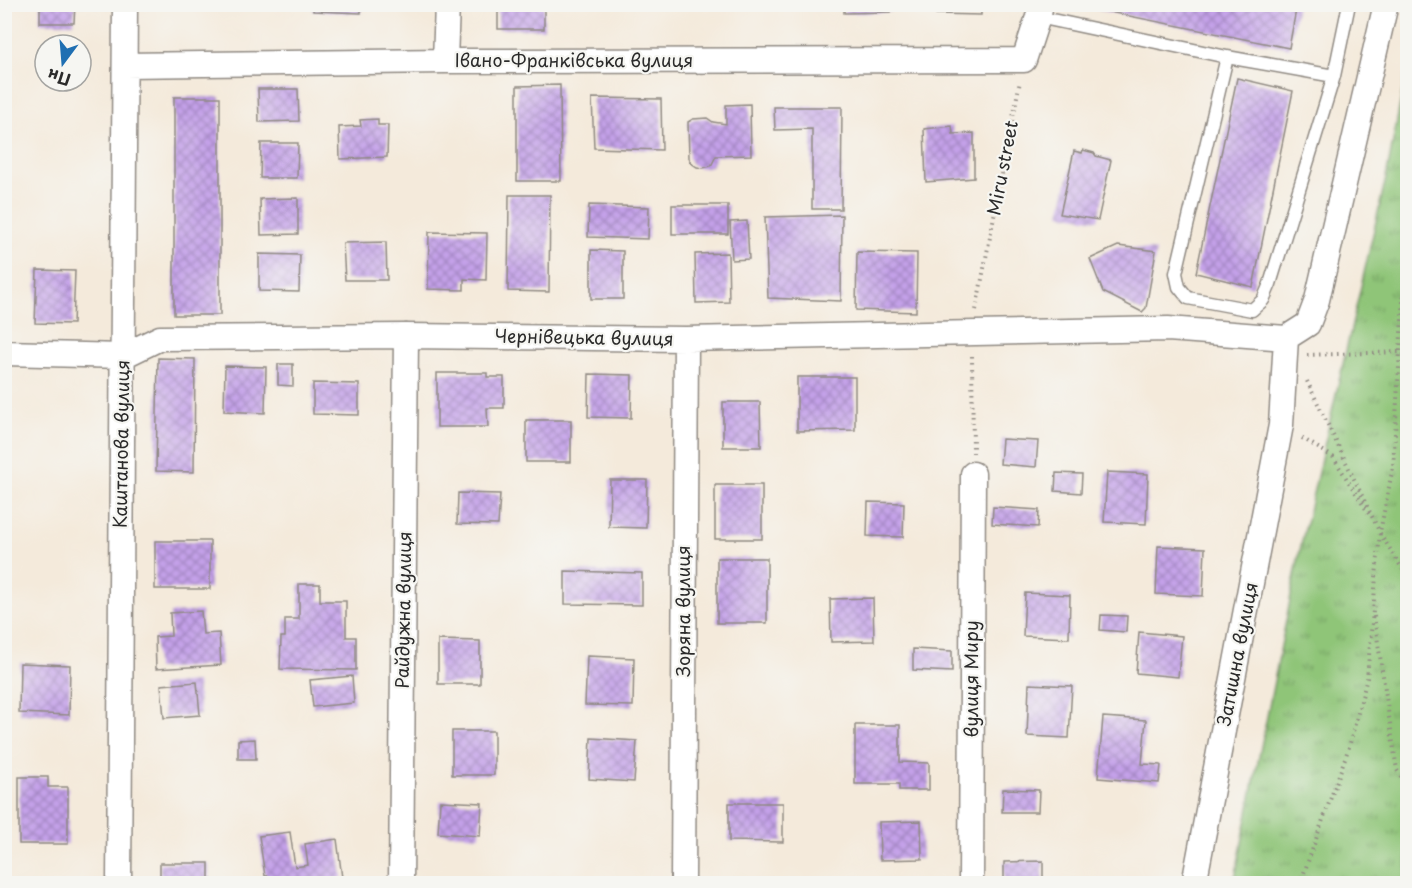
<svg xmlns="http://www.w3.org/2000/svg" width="1412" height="888" viewBox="0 0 1412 888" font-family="'Playpen Sans',sans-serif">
	<defs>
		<pattern id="grass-tufts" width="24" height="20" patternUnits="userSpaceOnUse" patternTransform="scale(1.5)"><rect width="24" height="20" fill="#8fc578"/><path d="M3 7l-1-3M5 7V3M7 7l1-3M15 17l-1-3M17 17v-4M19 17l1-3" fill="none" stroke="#75a063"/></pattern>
		<pattern id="building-cross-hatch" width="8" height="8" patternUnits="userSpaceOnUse" patternTransform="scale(1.5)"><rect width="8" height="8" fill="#c4a1e9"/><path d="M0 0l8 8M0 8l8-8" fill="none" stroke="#9f83bd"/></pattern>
	</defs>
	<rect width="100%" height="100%" fill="#f6f6f2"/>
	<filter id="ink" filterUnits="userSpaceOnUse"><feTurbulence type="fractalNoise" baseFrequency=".0167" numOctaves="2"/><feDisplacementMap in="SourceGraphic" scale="12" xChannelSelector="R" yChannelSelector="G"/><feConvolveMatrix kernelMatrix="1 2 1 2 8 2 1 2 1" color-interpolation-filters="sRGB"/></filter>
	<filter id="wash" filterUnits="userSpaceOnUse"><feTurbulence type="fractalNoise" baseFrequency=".008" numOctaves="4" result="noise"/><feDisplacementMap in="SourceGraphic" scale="24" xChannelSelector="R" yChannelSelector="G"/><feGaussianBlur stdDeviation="1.35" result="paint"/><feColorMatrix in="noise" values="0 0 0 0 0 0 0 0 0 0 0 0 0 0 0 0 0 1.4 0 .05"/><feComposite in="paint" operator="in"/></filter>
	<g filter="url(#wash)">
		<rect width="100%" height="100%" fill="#f4eadb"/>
		<path fill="url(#grass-tufts)" stroke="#5d7852" stroke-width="1.5" d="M1407,68V883H1234L1300,550L1386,178Z"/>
		<g id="blocks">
			<path fill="url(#building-cross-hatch)" d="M40,4H75L74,23H40Z
				M313,4H361V13L313,11Z
				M498,4H544V29H498Z
				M844,4H891V12L844,13Z
				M936,4H981V15L936,14Z
				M1089,4H1297L1289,48L1089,8Z
				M1237,78L1293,91L1253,287L1196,273Z
				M560,85L561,181H517V86Z
				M258,89H298L299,121L259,122Z
				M174,97H220V315H174Z
				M592,98L661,99L662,150L594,148Z
				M750,104L751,155L716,156L711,166L703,168L697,167L691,163L689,158L688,122L693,119L707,118L713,122L726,124V105Z
				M774,107H842L841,209H812V129L775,130Z
				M378,119V125H388L387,157L340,159L339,127L361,126L360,120Z
				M952,126L953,134L974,133V178L926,182L924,129Z
				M261,143H298L297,178H260Z
				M1083,150L1094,153L1096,156L1111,160L1098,220L1060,214L1074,151L1082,153Z
				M509,195H550L549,292L508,291Z
				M298,198V234L261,235L260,199Z
				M589,205L649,207L648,239L588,237Z
				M672,205H728V234H672Z
				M842,215L841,301L768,298L765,217Z
				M747,221L749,259L732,260L730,222Z
				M429,232L487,233L486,280L464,279V290L428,289Z
				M386,242L387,280H345L343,243Z
				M1118,246L1156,251L1146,308L1142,312L1103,292L1090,259Z
				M591,250L623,251V299H591Z
				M857,252L917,253L916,312L856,310Z
				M728,253L729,302L696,303L695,254Z
				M259,254L300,255L299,292L259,291Z
				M37,270L75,271L73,324L35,323Z
				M158,358L195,359L194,472L156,471Z
				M278,364H293V386L278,385Z
				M225,366L266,367L265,413L224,411Z
				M437,373H487V377H504V408H487L488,427H437Z
				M589,374L632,375L631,418L588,417Z
				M797,377H855V430L797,431Z
				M313,383L359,384V415L313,414Z
				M723,402H760L761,447H723Z
				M526,420H571V462H526Z
				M1002,439L1038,441L1036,467L1000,464Z
				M1107,472L1148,474L1146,524L1104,522Z
				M1056,473L1082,474L1081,493L1055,491Z
				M610,480H647L646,528L609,527Z
				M715,485H762V539H715Z
				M458,493L500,494L498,525L457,524Z
				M868,502L904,503L903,537L867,536Z
				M993,507L1039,510L1038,527L992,524Z
				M155,541H210V589H155Z
				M1158,546L1205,548L1203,596L1156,594Z
				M717,558H767V623H717Z
				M565,571L642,573V605L565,604Z
				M299,584H320V601H346V637H356V670L280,669L281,637H285V619H299Z
				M1025,593L1070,595L1069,638L1023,636Z
				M873,598L874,641L831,642L830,599Z
				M201,611L203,634L219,633L221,665L156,669L155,637L171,636L170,613Z
				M1101,615L1127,616L1126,632L1100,630Z
				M1139,632L1182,636L1178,677L1136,673Z
				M438,640L480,641V684H438Z
				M913,649L952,651V672L913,670Z
				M587,656L634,658L633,706L585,705Z
				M20,663L70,665L69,715L19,713Z
				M352,676L354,703L313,707L310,680Z
				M197,682L200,715L164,718L161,685Z
				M1029,684L1072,686L1069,738L1027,736Z
				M1103,717L1146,720L1142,764L1161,765L1159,783L1098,778Z
				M855,725H900V762L929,763V790H899V784H855Z
				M452,731H494V775H452Z
				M591,738L637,741L634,782L589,779Z
				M255,739L256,759H238V740Z
				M19,777H48V787H68V844H19Z
				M1003,789L1039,790L1038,812H1002Z
				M440,801L482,803L480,836L438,833Z
				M729,803H783V842L729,841Z
				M921,821L922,859L880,860L879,822Z
				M290,832L295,867L308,865L305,844L337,839L342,878L334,879L335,884H270L268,876H265L259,836Z
				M1043,861V884H1004V862Z
				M160,863H209V878L219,884H151V879H160Z"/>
		</g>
	</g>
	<g filter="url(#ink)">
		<use href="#blocks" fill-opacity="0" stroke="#908a83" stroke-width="1.5"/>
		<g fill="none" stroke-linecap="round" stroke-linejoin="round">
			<g stroke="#908a83" stroke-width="15">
				<path id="service" d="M1038,17L1227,57L1334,76
					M1227,57L1176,273L1179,287L1188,298L1252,310L1263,300L1270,284L1334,76L1349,4"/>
			</g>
			<g stroke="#908a83" stroke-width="27">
				<path id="minor" d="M445,61L447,4
					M125,65L445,61L1024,60L1038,17L1041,4
					M4,353L123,356L160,338L406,336L686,339L1168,329L1286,338L1308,324L1317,300L1386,4
					M119,884L125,4
					M401,884L406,336
					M683,884L686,339
					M971,884L973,474
					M1194,884L1281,425L1286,338"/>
			</g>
			<path stroke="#908a83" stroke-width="4" stroke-dasharray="1.5 4.5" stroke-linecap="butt" d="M976,310L1020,81
				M1307,355L1400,352L1408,355
				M972,356L973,453
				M1307,381L1379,531
				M1302,438L1333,457L1369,514
				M1380,533L1408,578
				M1374,616L1397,770L1408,788
				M1300,884L1349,747L1367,678L1380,532L1393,467L1404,284L1408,264"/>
			<use href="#service" stroke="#fff" stroke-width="12"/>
			<use href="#minor" stroke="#fff" stroke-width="24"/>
		</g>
	</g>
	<g text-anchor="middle" stroke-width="4.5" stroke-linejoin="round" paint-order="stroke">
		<g font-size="18" fill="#2b2b2b" stroke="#f6f6f2">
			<text x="574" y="67">Івано-Франківська вулиця</text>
			<text transform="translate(1003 168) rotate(-79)" y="6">Miru street</text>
			<text transform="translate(584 338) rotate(1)" y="6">Чернівецька вулиця</text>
			<text transform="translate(122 444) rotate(-89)" y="6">Каштанова вулиця</text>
			<text transform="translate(404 610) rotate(-89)" y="6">Райдужна вулиця</text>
			<text transform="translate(684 611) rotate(-90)" y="6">Зоряна вулиця</text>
			<text transform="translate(1238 654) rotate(-79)" y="6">Затишна вулиця</text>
			<text transform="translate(972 679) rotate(-90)" y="6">вулиця Миру</text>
		</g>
	</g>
	<rect width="1412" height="888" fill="none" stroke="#f6f6f2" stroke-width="24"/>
	<g transform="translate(63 63) rotate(196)"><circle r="28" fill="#f6f6f2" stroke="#a5a5a2" stroke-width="1.5"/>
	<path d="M0-4.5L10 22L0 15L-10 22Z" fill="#1f6fb2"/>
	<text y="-9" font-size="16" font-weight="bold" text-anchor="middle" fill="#2b2b2b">Пн</text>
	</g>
</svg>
